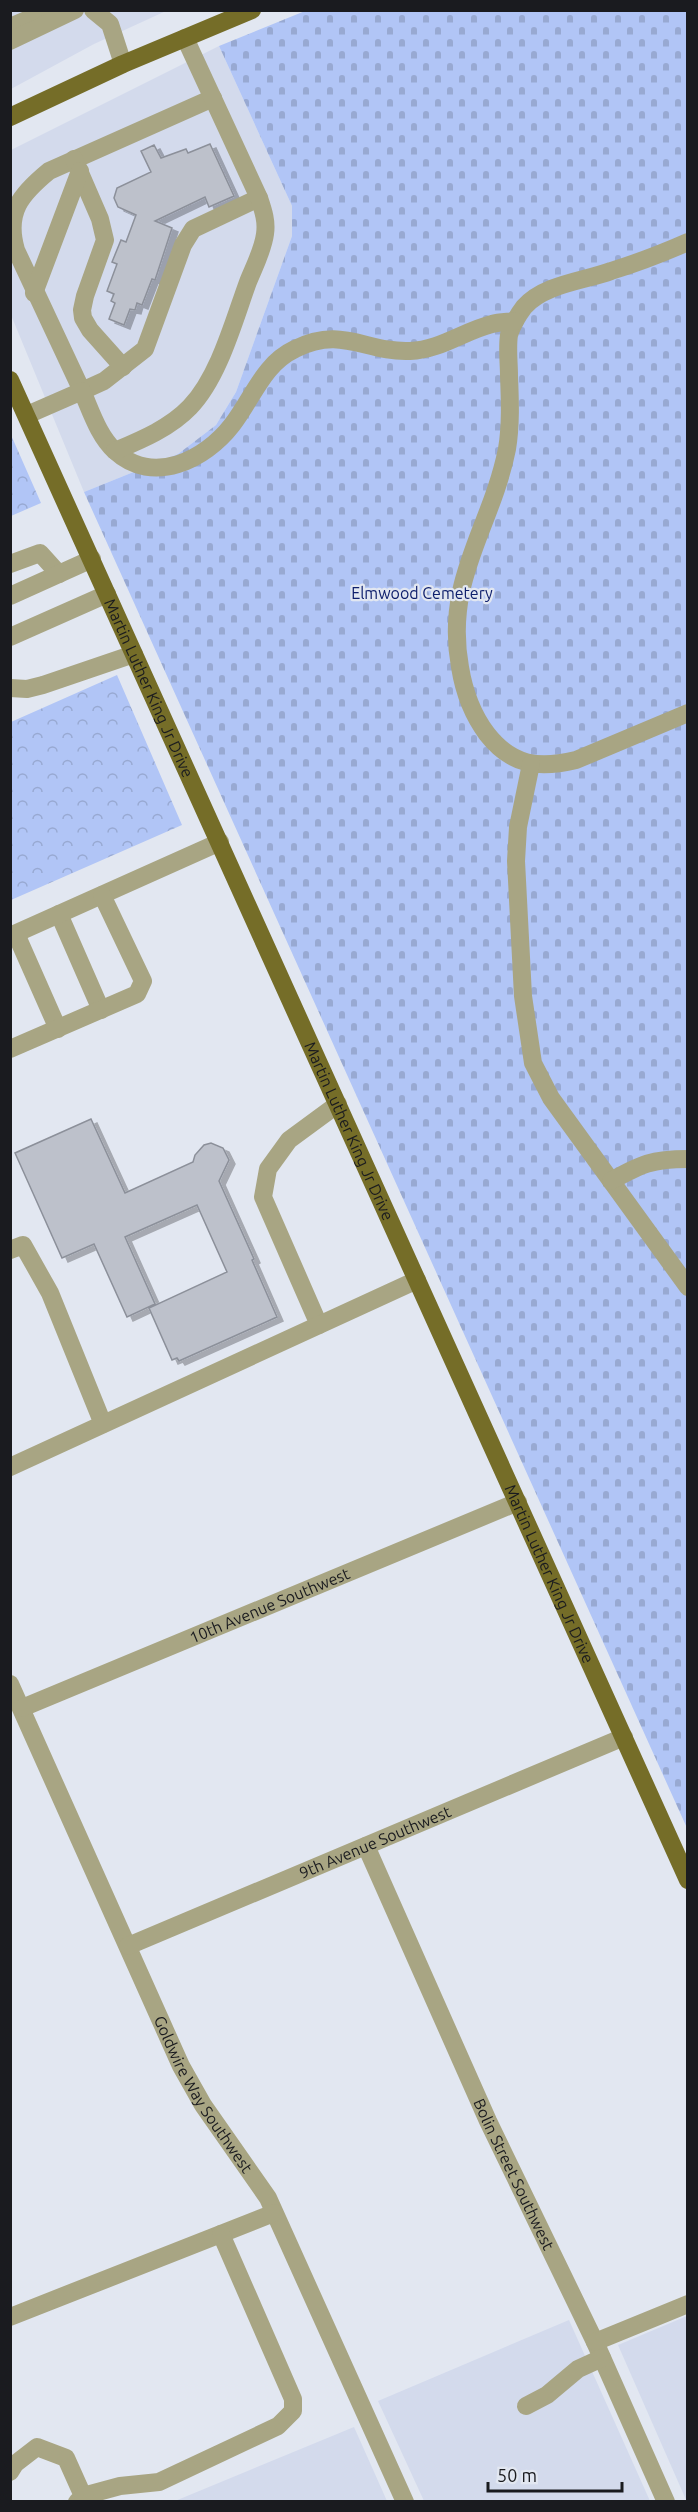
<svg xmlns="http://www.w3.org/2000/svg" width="698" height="2512" viewBox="0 0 698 2512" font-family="Ubuntu,sans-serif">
	<defs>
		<pattern id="forest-crowns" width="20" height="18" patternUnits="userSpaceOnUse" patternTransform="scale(1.5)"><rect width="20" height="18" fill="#b1c5f6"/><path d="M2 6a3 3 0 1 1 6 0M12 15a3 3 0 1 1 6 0" fill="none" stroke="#98a9d2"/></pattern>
		<pattern id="cemetery-stones" width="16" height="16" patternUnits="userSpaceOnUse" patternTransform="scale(1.5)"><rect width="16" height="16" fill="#b1c5f6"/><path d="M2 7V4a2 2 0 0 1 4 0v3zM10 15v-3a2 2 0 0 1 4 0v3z" fill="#98a9d2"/></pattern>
		<filter id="shadow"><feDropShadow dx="6" dy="4" stdDeviation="0" flood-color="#0004"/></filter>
	</defs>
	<rect width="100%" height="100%" fill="#e2e7f1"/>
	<path fill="#d3daec" d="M11,11H166L94,44L11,89Z
		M219,46L292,206V236L236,392L216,425L178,454L84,492L11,315V150Z
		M687,2316L688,2501L687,2502L618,2345Z
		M569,2320L650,2501H424L378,2401Z
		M354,2427L387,2501H175Z"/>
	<path fill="url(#forest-crowns)" d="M11,435L41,503L11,516H10Z
		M117,675L182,825L11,900V722Z"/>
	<path fill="url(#cemetery-stones)" d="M305,11H687V1828L84,492L178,454L216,425L236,392L292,236V206L219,46Z"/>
	<path fill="#bdc1cb" stroke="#8c909a" stroke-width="1.5" filter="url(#shadow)" d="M210,144L234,196L209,207L205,197L155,221L172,228L155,280L152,279L142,305L137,303L135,310L130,309L124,325L109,319L115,303L111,301L114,294L107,291L117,264L112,262L121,240L126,242L136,215L118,207L114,198L117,188L151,172L141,151L154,145L161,158L186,149L188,153Z
		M91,1119L125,1193L193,1162L195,1155L204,1145L211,1143L223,1148L229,1160L219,1181L254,1259L252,1260L277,1317L179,1361L177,1358L172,1360L149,1308L227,1272L197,1205L125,1237L155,1304L127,1317L94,1244L62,1258L15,1153Z"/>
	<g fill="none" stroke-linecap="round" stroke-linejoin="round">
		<g stroke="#a8a583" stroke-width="18">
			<path d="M93,10L110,24L123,64"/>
			<path d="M10,27L45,12"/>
			<path d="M10,41L75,10"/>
			<path d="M213,98L49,171C21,194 5,212 16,250L82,391L104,381L145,349L183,245L193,229L259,198"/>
			<path d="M74,159L100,219L105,240L85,296L82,310L83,318L90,330L123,367"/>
			<path d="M688,242C663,253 637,263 611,271C584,281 544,284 524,307C518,315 512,325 509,335C507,348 509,363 509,376C510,400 511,425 507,449C491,529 444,579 460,667C464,692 472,714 487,734C512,766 539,769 576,760L688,713"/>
			<path d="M34,293L80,171"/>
			<path d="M27,415L82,391C91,411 98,435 115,451C153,486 205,460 232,425C253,398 263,364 295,349C342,325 366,353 410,351C440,350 464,331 492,324C499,322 507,322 515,321"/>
			<path d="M115,451C141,440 170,428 190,407C219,377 234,320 248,282C254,267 263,250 265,234C267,221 263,210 259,198L185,38"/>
			<path d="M10,564L40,553L59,574"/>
			<path d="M10,596L92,559"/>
			<path d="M10,637L107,594"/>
			<path d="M10,688L27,689L43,685L134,654"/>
			<path d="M531,764L518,827L516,861L523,996L533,1063L551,1098L688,1287"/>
			<path d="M59,914L101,1010"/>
			<path d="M16,934L58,1029"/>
			<path d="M10,936L220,842"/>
			<path d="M10,1049L137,994L143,981L102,895"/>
			<path d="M611,1181C641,1164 652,1159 688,1159"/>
			<path d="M10,1250L23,1245L50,1293L103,1424"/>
			<path d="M319,1325L263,1197L268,1169L289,1140L338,1104"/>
			<path d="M10,1467L417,1280"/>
			<path id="s1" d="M10,1684L181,2066L203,2105L268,2198L405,2502"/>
			<path id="s2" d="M22,1708L518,1502"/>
			<path id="s3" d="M366,1846L488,2121L595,2342L666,2502"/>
			<path id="s4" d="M128,1946L624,1737"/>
			<path d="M10,2317L274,2213"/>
			<path d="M595,2342L688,2304"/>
			<path d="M526,2406L547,2395L578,2369L602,2358"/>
			<path d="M10,2472L15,2464L37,2447L66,2458L83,2496L77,2502"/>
			<path d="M83,2496L120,2486L159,2482L278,2426L293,2411V2399L221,2234"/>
		</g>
		<g stroke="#756d28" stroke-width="18">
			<path d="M10,117L123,64L252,10"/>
			<path id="s5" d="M10,380L688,1880"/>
		</g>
	</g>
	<g text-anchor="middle" stroke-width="4.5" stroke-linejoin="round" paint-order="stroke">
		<g font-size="16" fill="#0f206d" stroke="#e2e7f1">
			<text x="422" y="599">Elmwood Cemetery</text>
		</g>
		<g font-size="16" fill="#1a1b1f" stroke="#e2e7f1">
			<text dy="6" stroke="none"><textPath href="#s5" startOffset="338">Martin Luther King Jr Drive</textPath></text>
			<text dy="6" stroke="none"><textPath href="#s5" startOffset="824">Martin Luther King Jr Drive</textPath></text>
			<text dy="6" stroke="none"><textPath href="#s5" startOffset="1310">Martin Luther King Jr Drive</textPath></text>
			<text dy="6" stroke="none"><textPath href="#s2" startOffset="268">10th Avenue Southwest</textPath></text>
			<text dy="6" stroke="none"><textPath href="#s4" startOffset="268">9th Avenue Southwest</textPath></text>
			<text dy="6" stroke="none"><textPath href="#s1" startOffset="454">Goldwire Way Southwest</textPath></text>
			<text dy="6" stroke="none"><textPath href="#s3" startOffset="360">Bolin Street Southwest</textPath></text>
		</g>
	</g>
	<rect width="698" height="2512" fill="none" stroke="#1a1b1f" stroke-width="24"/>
	<path d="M488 2482v9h134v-9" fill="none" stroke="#1a1b1f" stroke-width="3"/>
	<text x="497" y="2482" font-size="18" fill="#1a1b1f" stroke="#e2e7f1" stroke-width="4.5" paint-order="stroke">50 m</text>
</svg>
